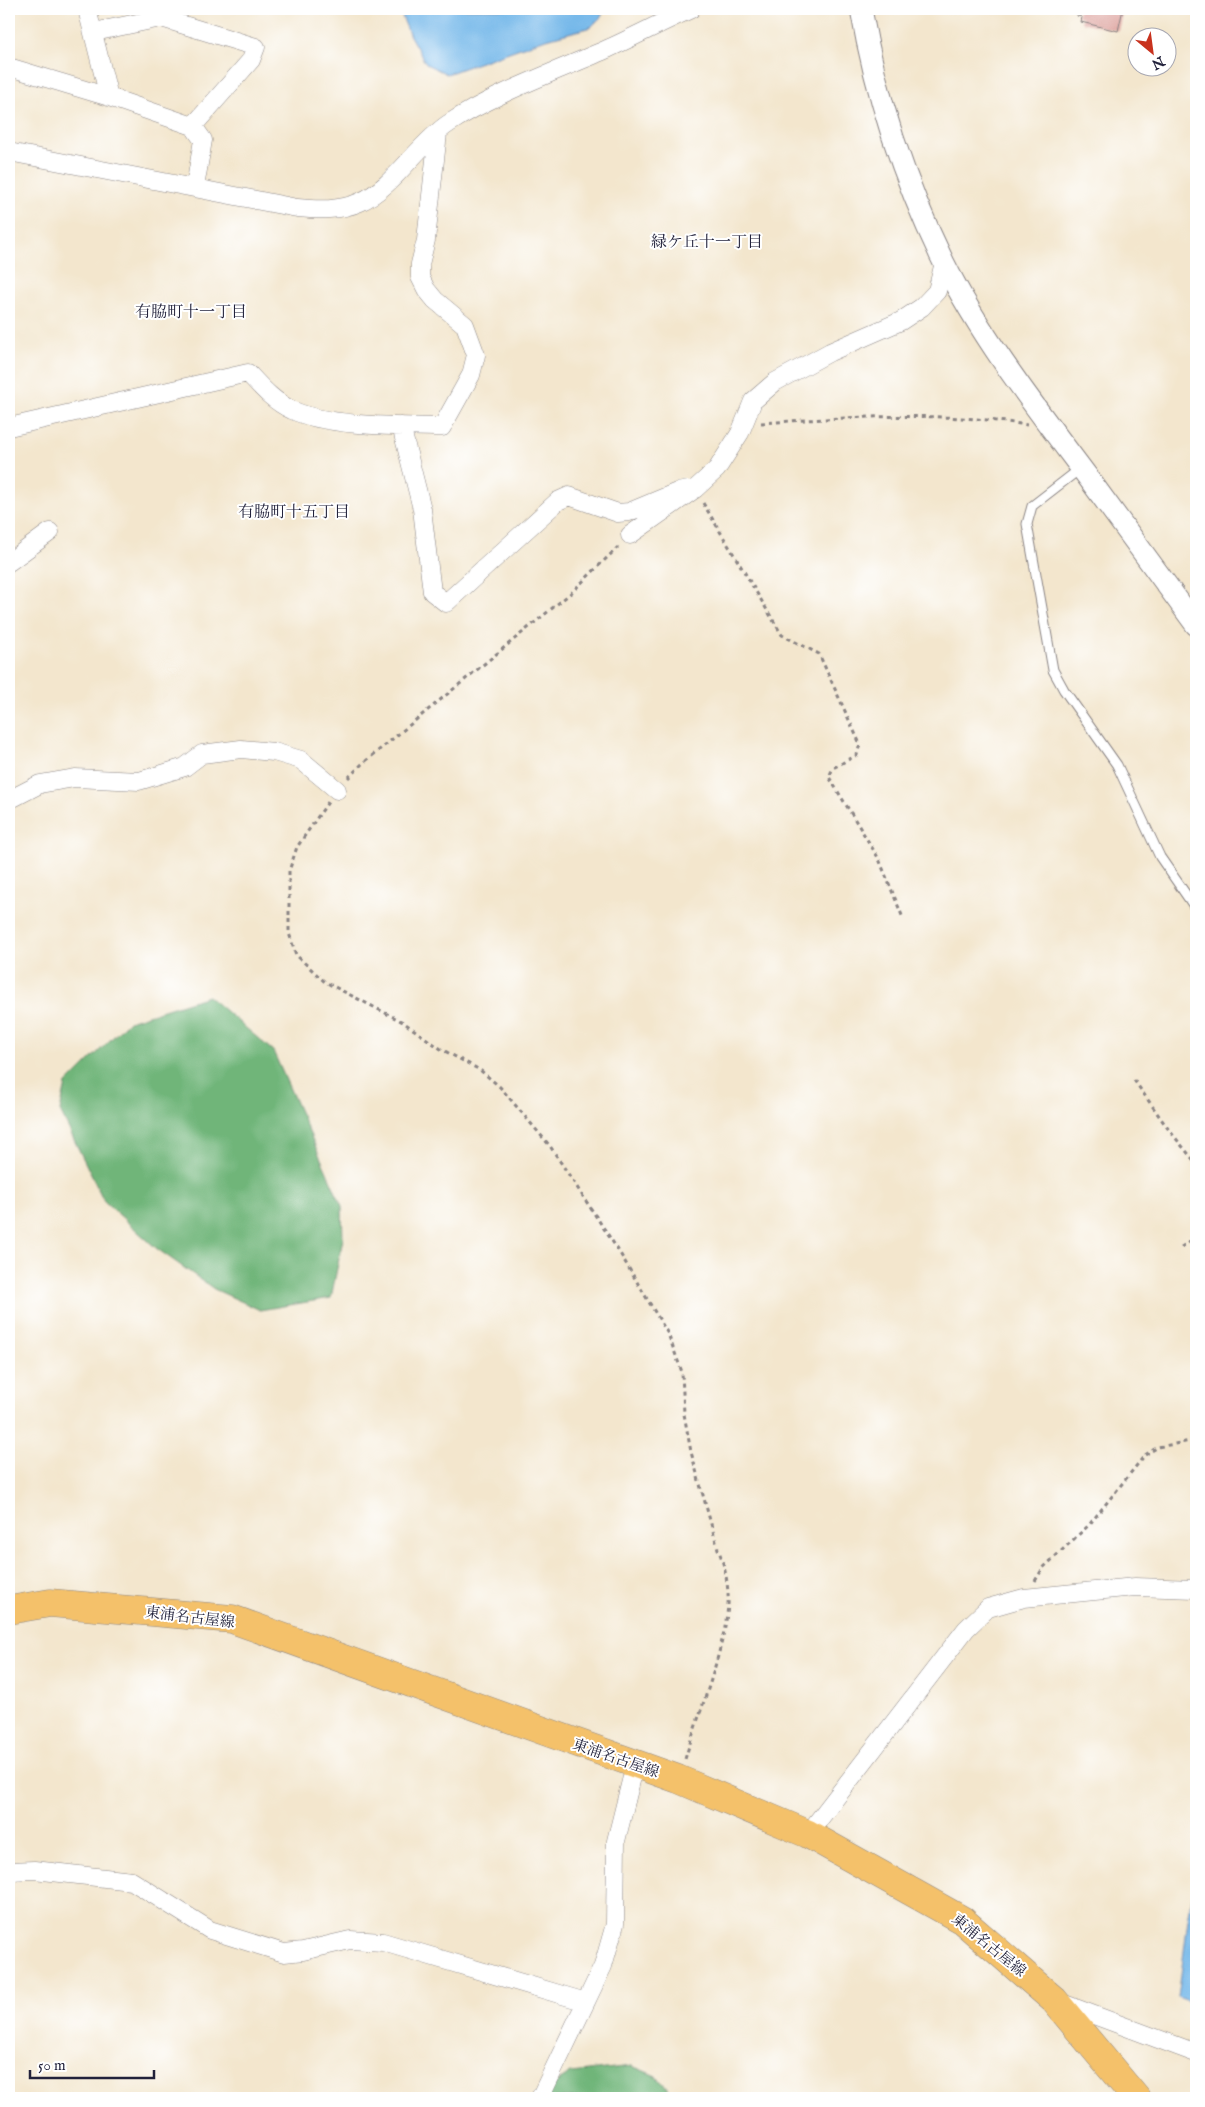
<svg xmlns="http://www.w3.org/2000/svg" width="1205" height="2107" viewBox="0 0 1205 2107" font-family="'IM FELL English','Noto Serif JP',serif">
	<rect width="100%" height="100%" fill="#fff"/>
	<filter id="ink" filterUnits="userSpaceOnUse"><feTurbulence type="fractalNoise" baseFrequency=".02" numOctaves="2"/><feDisplacementMap in="SourceGraphic" scale="10" xChannelSelector="R" yChannelSelector="G"/><feConvolveMatrix kernelMatrix="1 2 1 2 8 2 1 2 1" color-interpolation-filters="sRGB"/></filter>
	<filter id="wash" filterUnits="userSpaceOnUse"><feTurbulence type="fractalNoise" baseFrequency=".0096" numOctaves="4" result="noise"/><feDisplacementMap in="SourceGraphic" scale="20" xChannelSelector="R" yChannelSelector="G"/><feGaussianBlur stdDeviation="1.12" result="paint"/><feColorMatrix in="noise" values="0 0 0 0 0 0 0 0 0 0 0 0 0 0 0 0 0 1.4 0 .05"/><feComposite in="paint" operator="in"/></filter>
	<g filter="url(#wash)">
		<rect width="100%" height="100%" fill="#f3e6cd"/>
		<path fill="#70b579" stroke="#496c5a" d="M208,996L273,1051L342,1206L343,1239L331,1298L260,1310L214,1289L156,1248L104,1201L60,1111L66,1084L129,1021Z
			M632,2066L656,2076L677,2098H533L571,2073Z"/>
		<path fill="#73b7e9" stroke="#4a6c92" d="M399,9H602V16L591,27L543,40L447,74L426,64L410,36Z
			M1196,1875V2005L1178,1998L1188,1920Z"/>
		<g id="blocks">
			<path fill="#d7918b" d="M1079,9H1123L1118,31L1081,22L1082,17L1077,16Z"/>
		</g>
	</g>
	<g filter="url(#ink)">
		<use href="#blocks" fill-opacity="0" stroke="#8a8484" stroke-width="1"/>
		<g fill="none" stroke-linecap="round" stroke-linejoin="round">
			<g stroke="#8a8484" stroke-width="11">
				<path id="service" d="M1081,468L1032,506L1027,524L1053,670L1064,690L1117,765L1160,857L1196,909"/>
			</g>
			<g stroke="#8a8484" stroke-width="19">
				<path id="minor" d="M87,9L109,97
					M94,32L161,18L256,47L251,60L193,126L203,140L195,187
					M9,67L109,97L193,126
					M9,152L297,208C318,210 340,211 360,202C394,187 417,145 448,124C493,94 555,72 605,50C634,37 662,22 691,9
					M401,426L422,509L432,592L446,603L558,501L569,496L618,513L629,512L677,492L695,489
					M9,427L248,373C261,387 274,402 292,410C328,427 402,426 442,427L471,375L476,355L465,325L435,300L426,289L420,277V264L426,240L438,133
					M630,535L695,489L717,469L740,433L753,401L775,382L830,352L901,321L922,307L937,291L944,262
					M9,562L50,532
					M9,800L40,784L75,778L139,781L185,767L202,754L241,749L274,752L301,760L337,790
					M808,1834L966,1629L988,1608L1024,1598L1135,1587L1196,1589
					M9,1875L10,1871L34,1870L132,1881L210,1930L284,1953L303,1951L350,1940L383,1942L586,2002
					M1059,2002L1196,2053
					M540,2098L603,1966L615,1924L616,1841L635,1765"/>
			</g>
			<g stroke="#8a8484" stroke-width="23">
				<path id="tertiary" d="M861,9C876,96 905,183 944,263C982,339 1036,408 1087,476C1124,526 1160,576 1196,625"/>
			</g>
			<g stroke="#8a8484" stroke-width="29">
				<path id="primary" d="M9,1610L50,1603L232,1619L678,1779L808,1834L962,1920L1054,2000L1136,2098"/>
			</g>
			<path stroke="#8a8484" stroke-width="3" stroke-dasharray="4 4" stroke-linecap="butt" d="M761,423C849,417 939,411 1027,425
				M703,503L782,635L819,654L860,744L857,755L833,768L829,777L879,859L903,918
				M348,778L362,764L572,592L618,547
				M328,802L297,847L289,871V933L296,955L325,982L403,1022L441,1049L480,1070L500,1087L550,1146L618,1250L668,1334L682,1372L684,1414L691,1452L718,1549C725,1565 729,1587 728,1605C724,1651 699,1713 685,1759
				M1134,1080L1169,1130L1196,1163
				M1181,1247L1196,1238
				M1035,1581L1043,1568L1089,1525L1145,1455L1158,1447L1196,1440"/>
			<use href="#service" stroke="#fff" stroke-width="9"/>
			<use href="#minor" stroke="#fff" stroke-width="18"/>
			<use href="#tertiary" stroke="#fff" stroke-width="21"/>
			<use href="#primary" stroke="#f4c16a" stroke-width="28"/>
		</g>
	</g>
	<g text-anchor="middle" stroke-width="4" stroke-linejoin="round" paint-order="stroke">
		<g font-size="15" fill="#22223b" stroke="#fff">
			<text transform="translate(190 1617) rotate(7)" y="5">東浦名古屋線</text>
			<text transform="translate(616 1758) rotate(19)" y="5">東浦名古屋線</text>
			<text transform="translate(989 1945) rotate(39)" y="5">東浦名古屋線</text>
		</g>
		<g font-size="16" fill="#22223b" stroke="#fff">
			<text x="707" y="247">緑ケ丘十一丁目</text>
			<text x="191" y="317">有脇町十一丁目</text>
			<text x="294" y="517">有脇町十五丁目</text>
		</g>
	</g>
	<rect width="1205" height="2107" fill="none" stroke="#fff" stroke-width="30"/>
	<g transform="translate(1152 52) rotate(151)"><circle r="24" fill="#ffffff" stroke="#a7a7b1"/>
	<path d="M0-4L9 19L0 12L-9 19Z" fill="#c8321e"/>
	<text y="-8" font-size="14" font-weight="bold" text-anchor="middle" fill="#22223b">N</text>
	</g>
	<path d="M30 2070v8h124v-8" fill="none" stroke="#22223b" stroke-width="2.5"/>
	<text x="38" y="2070" font-size="15" fill="#22223b" stroke="#ffffff" stroke-width="4" paint-order="stroke">50 m</text>
</svg>
